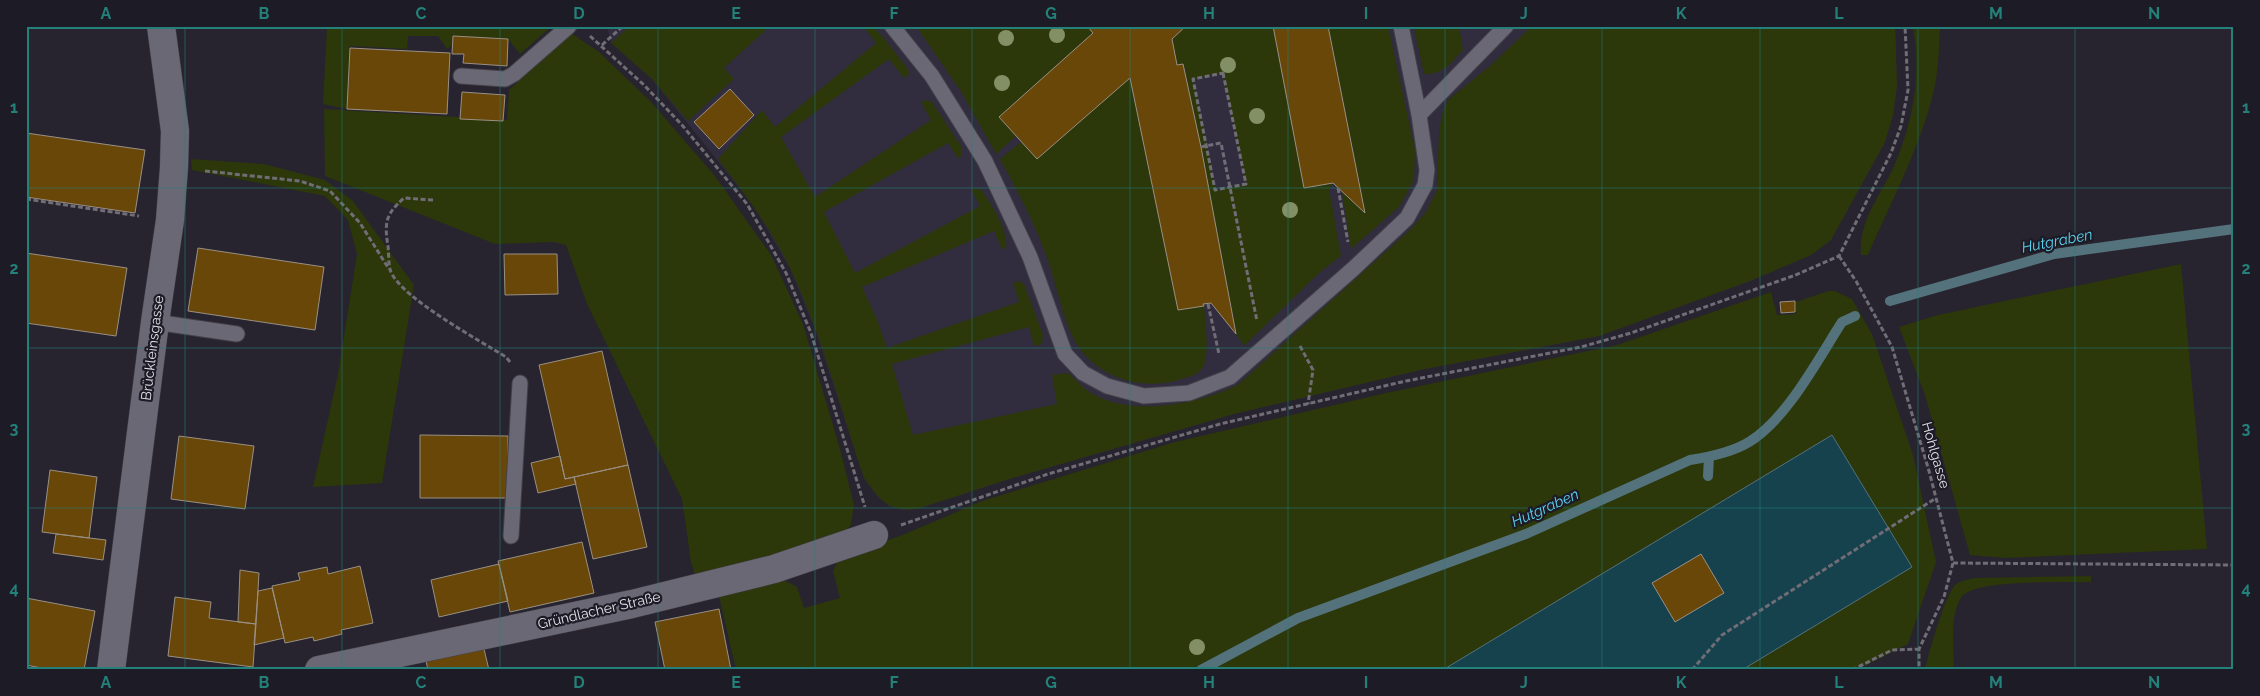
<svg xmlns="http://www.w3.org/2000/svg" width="2260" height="696" viewBox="0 0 2260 696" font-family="Raleway,sans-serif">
	<rect width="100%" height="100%" fill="#27242f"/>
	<path fill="#312d3e" d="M607,26H1895L1897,85L1893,115L1885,142L1831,240L1811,255L1750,281L1599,336L1420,370L1234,414L1006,480L917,509L903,510L890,507L877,496L864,478L816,332L791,270L754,206L652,79L611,43Z"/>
	<path fill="#2c370a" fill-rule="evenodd" d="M327,26H552L520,54L508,39L453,36L451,46L447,49L438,36H408L407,49L350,46L347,109L323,104Z
		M630,26H770L724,68L734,79L688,121L652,79L611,43Z
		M863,26H872L883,37L908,69L909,74L904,78L889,59L781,137L815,197L931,120L921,102L927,100L932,102L962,148V156L958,158L948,143L824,212L855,273L980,206L971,189H981C990,204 1009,229 1006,248L1002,249L994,231L862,287L876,317L887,348L1019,302L1013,283L1019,281L1024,284L1043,335L1042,344L1034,346L1029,327L892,364L913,435L1057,404L1052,375L1068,373C1074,378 1081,386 1088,391C1127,418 1199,405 1239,384L1411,229L1426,212L1437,190L1439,131L1442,114L1448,100L1491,65L1532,26H1895L1897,85L1893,115L1885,142L1831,240L1811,255L1750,281L1599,336L1420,370L1234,414L1006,480L917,509C888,512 880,500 864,478C841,409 822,336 791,270C772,230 745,194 718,159L762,110L775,127L876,43Z
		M916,26H1087L1093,33L999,117L1016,136L996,154L962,93Z
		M1186,26H1273L1304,187L1333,183L1329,189L1341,256L1320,272L1244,346L1236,334L1201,147L1184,65H1177L1172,39ZM1223,73L1246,184L1216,190L1193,79Z
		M1328,26H1388L1415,150L1414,180L1399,207L1351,249L1342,192L1365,212Z
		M1459,26L1463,50C1451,63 1443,75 1424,74L1414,27Z
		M1913,26H1940C1939,44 1939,62 1936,80C1926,136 1891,202 1868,255H1861C1858,220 1882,194 1895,164C1914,117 1921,76 1913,26Z
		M571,33L599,52L651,102L715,176L771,255L803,324L840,449L854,505L851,525L839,538L697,581L691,562L682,499L587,304L566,245L554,242L495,244L325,176L324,109L507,120L509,90Z
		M1130,78L1178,310L1204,306C1205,321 1210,354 1203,367C1199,374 1192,376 1185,378C1149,391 1109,382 1084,354C1064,332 1057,283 1046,255C1034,222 1017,190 1000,159L1021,142L1037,159Z
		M191,159L264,164L325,180L353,201L414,285L382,483L313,487L338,374L357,254L348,220L325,196L192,170Z
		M2181,264L2207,549L2005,558L1970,555L1925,395L1899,327L1938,315Z
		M1828,291H1835L1852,299L1872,334L1913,455L1936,562L1908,644L1856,670H736L719,596L782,579L797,587L804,608L840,598L833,571L839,558L905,534L982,501L1175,442L1386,393L1617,345L1771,292L1777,315L1796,314V302Z
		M2091,576V582C2068,583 1972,578 1961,598C1949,617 1954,648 1954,670H1925C1928,655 1945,595 1955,585C1960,581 1966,580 1973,578Z"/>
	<path fill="#16424d" stroke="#54727c" d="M1832,435L1912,567L1742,670H1447L1446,668Z"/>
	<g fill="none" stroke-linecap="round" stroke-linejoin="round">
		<path stroke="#54727c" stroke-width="10" d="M1890,301L2054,254L2234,229
			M1708,476L1709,457
			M1201,670L1298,618L1526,534L1690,460C1709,457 1733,452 1749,442C1787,419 1818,359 1842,322L1855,316"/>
	</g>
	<path fill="#694709" stroke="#999084" d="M1087,26H1186L1172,39L1177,65L1183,64L1201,147L1236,334L1211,303L1203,304L1204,306L1178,310L1130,78L1037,159L999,117L1093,33Z
		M1273,26H1328L1365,213L1333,183L1304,188Z
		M453,36L508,39L507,66L463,63L464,54H452Z
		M350,48L450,53L447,114L347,109Z
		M730,89L754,115L719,149L694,122Z
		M462,92L505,95L503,121L460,119Z
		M26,133L145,150L135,213L26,197Z
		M198,248L324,267L315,330L188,311Z
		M26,253L127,268L116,336L26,323Z
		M504,254H557L558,294L505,295Z
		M1795,301V312L1781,313L1780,302Z
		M602,351L628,465L565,479L539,365Z
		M420,435L508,436V498H420Z
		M179,436L254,446L245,509L171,499Z
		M560,456L565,479L574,477L576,484L538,493L531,463Z
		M628,465L647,547L593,559L574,477Z
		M50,470L97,477L89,538L42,532Z
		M56,534L106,540L103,560L53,553Z
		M582,542L594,593L510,612L498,561Z
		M1701,554L1724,593L1675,622L1652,583Z
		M499,564L508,601L439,617L431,580Z
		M360,566L373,623L341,630L342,634L314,641L313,637L285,643L272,586L300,580L298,573L327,567L328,574Z
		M240,570L259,573L256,624L238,622Z
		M272,588L284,638L254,645L258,591Z
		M175,597L211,602L209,618L256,624L253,667L168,656Z
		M26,598L95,611L84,670H52L26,665Z
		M719,609L731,670H665L655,622Z
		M484,649L489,670H428L426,661Z"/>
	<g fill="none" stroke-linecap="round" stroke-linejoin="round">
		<g stroke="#434049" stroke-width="17">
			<path id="service" d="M892,26L932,76L985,161L1030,257L1065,354L1083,373L1107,386L1144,396L1189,393L1230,377L1353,269L1407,218L1425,185L1427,170L1419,115L1401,26
				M461,76L505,79L514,74L569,26
				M1419,115L1506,26
				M155,322L237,334
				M511,536L520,383"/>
		</g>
		<g stroke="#434049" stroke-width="29">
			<path id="minor" d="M111,670L155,322L170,220L174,167L175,131L161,26
				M319,670L632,604L774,569L874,535"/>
		</g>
		<path stroke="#706d77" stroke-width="3" stroke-dasharray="5 2.5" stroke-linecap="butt" d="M590,36L644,85L682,125L747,204L786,273L811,333L865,507
			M602,45L623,26
			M1223,73L1246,184L1215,190L1193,79Z
			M1201,147L1221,143L1257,321
			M205,171L300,181L330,191L360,223L389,269
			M1338,188L1348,242
			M26,199L139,216
			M433,200L404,198C386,214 384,222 388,246C389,254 388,265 391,272C403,299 479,340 506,357L510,362
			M1839,256L1856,281L1892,347L1929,471L1953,563L1944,597L1919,649V670
			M1208,304L1219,354
			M1300,346L1313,370L1308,404
			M901,525L1048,474L1220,424L1406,381L1581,347L1631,333L1793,276L1839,256L1891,153L1901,126L1908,90L1905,26
			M1953,563L2234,565
			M1692,670L1722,635L1936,498
			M1852,670L1892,650L1919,649"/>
		<use href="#service" stroke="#6b6875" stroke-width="15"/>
		<use href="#minor" stroke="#6b6875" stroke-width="28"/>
	</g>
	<g fill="#839065">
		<circle cx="1057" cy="35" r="8"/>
		<circle cx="1006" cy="38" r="8"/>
		<circle cx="1228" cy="65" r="8"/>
		<circle cx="1002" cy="83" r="8"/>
		<circle cx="1257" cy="116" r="8"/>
		<circle cx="1290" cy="210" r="8"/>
		<circle cx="1197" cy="647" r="8"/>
	</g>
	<path fill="none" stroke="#24817a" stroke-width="1" stroke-opacity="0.55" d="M185,26V670M342,26V670M500,26V670M658,26V670M815,26V670M972,26V670M1130,26V670M1288,26V670M1445,26V670M1602,26V670M1760,26V670M1918,26V670M2075,26V670M26,188H2234M26,348H2234M26,508H2234"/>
	<g text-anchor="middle" stroke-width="4.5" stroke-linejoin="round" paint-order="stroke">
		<g font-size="14" fill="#e3e1e9" stroke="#1d1b25">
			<text transform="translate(152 348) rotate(-83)" y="5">Brückleinsgasse</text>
			<text transform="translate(1936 455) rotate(74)" y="5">Hohlgasse</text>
			<text transform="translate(599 610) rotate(-13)" y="5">Gründlacher Straße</text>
		</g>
		<g font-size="15" font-style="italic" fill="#5bd4f2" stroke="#1d1b25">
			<text transform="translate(2057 241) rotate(-11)" y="5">Hutgraben</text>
			<text transform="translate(1545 508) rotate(-24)" y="5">Hutgraben</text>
		</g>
	</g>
	<rect width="2260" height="696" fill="none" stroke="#1d1b25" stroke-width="55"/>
	<rect x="28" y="28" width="2204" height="640" fill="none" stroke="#24817a" stroke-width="2"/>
	<g font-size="16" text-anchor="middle" font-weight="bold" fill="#24817a">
		<text x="106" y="19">A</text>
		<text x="264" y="19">B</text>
		<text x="421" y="19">C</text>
		<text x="579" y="19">D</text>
		<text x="736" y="19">E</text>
		<text x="894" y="19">F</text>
		<text x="1051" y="19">G</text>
		<text x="1209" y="19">H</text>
		<text x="1366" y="19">I</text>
		<text x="1524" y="19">J</text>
		<text x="1681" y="19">K</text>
		<text x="1839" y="19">L</text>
		<text x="1996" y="19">M</text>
		<text x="2154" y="19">N</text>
		<text x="14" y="113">1</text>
		<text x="2246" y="113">1</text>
		<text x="14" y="274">2</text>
		<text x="2246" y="274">2</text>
		<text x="14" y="434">3</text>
		<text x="2246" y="434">3</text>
		<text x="14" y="594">4</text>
		<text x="2246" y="594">4</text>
		<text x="106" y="688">A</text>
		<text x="264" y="688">B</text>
		<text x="421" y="688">C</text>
		<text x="579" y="688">D</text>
		<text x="736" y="688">E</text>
		<text x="894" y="688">F</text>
		<text x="1051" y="688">G</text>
		<text x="1209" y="688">H</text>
		<text x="1366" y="688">I</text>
		<text x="1524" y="688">J</text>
		<text x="1681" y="688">K</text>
		<text x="1839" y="688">L</text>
		<text x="1996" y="688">M</text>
		<text x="2154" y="688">N</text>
	</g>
</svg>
